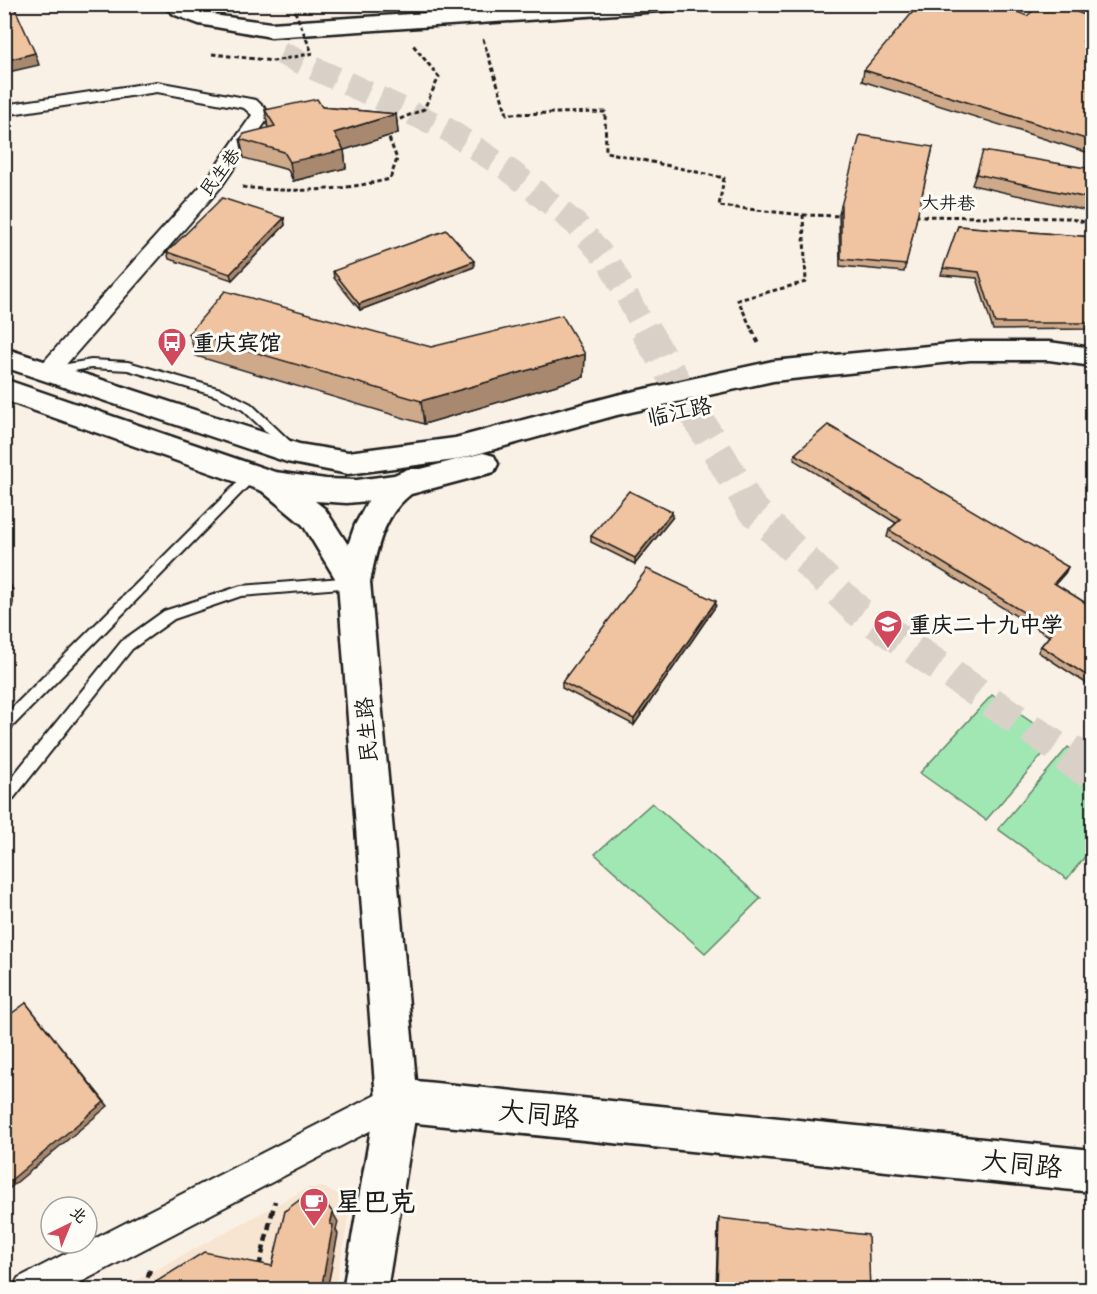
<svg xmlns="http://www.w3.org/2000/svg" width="1097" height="1294" viewBox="0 0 1097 1294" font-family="Mynerve,'LXGW WenKai TC',sans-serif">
	<rect width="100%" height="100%" fill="#faf1e6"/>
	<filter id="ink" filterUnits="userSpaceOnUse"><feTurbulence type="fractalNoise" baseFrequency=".0167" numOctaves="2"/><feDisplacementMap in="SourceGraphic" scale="12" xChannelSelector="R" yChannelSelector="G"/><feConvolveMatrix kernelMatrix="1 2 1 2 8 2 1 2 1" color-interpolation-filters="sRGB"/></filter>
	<g filter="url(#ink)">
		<path fill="#f7e4d1" d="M322,1187L336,1193L342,1198L349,1214L335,1289L118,1290L308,1188Z"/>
		<path fill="#a1e7b3" stroke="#5e8268" stroke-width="1.5" d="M992,695L1056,739L986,820L920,773Z
			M1068,747L1092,763V848L1067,879L998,829Z
			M652,803L761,898L705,953L595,854Z"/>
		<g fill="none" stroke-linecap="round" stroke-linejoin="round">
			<path stroke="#d9d1c8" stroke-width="24" stroke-dasharray="24 12" stroke-linecap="butt" d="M281,53L448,130L513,173L576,224L610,264L646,332"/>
			<path stroke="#d9d1c8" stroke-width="31" stroke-dasharray="31 16" stroke-linecap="butt" d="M645,330L751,508L858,611L1069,755"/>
			<path stroke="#d9d1c8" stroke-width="40" stroke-dasharray="40 20" stroke-linecap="butt" d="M1067,753L1092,770"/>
			<g stroke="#1c1c1c" stroke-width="4">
				<path id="service" d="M91,360L128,362L224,390L251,404L299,450L297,453H289L243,410L216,396L128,370L91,368L50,375L44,371L50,367Z
					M252,471L258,475L256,478L9,730L4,732V716L248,472Z
					M354,577L361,582L354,587L241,596L174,619L132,649L9,804L4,805V787L122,641L164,611L241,586Z"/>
			</g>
			<g stroke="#1c1c1c" stroke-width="4">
				<path id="minor" d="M157,82L256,100L271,114L221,187L56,376L48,378L40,376L37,371L40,366L207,179L252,115L244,108L157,92L4,115V105Z
					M397,1084L408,1089L413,1100L408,1111L66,1290H13L18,1278Z"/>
			</g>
			<g stroke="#1c1c1c" stroke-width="5">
				<path id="tertiary" d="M397,1079L412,1085L418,1100L387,1290H343L376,1100L382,1085Z"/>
			</g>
			<g stroke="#1c1c1c" stroke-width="5">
				<path id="secondary" d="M161,4H188L220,16L271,23L567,4H686L684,9L676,10L271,37L199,24L175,15Z
					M1081,4H1092V12L1084,11Z
					M970,342H1049L1092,348V366L1049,360H970L773,381L617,415L455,460L348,474L287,462L4,367V348L299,444L348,452L455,438L617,395L773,361Z
					M4,379L275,472L326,479L357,480L394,475L408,469H421L483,453L494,456L498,464L494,472L411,494C383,515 377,549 370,582L416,1081L1092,1150V1192L397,1121L382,1115L376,1100L338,583L303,525L262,491L4,400ZM315,501L347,503L368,501L355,525L348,545L325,509Z"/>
			</g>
			<path stroke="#1c1c1c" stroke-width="3" stroke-dasharray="4.5 3" stroke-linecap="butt" d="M483,39L507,114L605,112L606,152L724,178L719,206L803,215L806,282L738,300L753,332
				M212,54L274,61L314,53
				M393,122L424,109L439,77L413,45
				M242,187C292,193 341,191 390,179L397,159L387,133
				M803,215L844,216
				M915,216L1068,218L1092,224"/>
			<path stroke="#1c1c1c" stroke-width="4" stroke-dasharray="5 4.5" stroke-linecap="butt" d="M752,330L760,346"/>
			<path stroke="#1c1c1c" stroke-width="4.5" stroke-dasharray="8 5" stroke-linecap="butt" d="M259,1267L275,1201
				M144,1290L151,1266"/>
			<use href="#service" fill="#fdfcf7" fill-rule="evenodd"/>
			<use href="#minor" fill="#fdfcf7" fill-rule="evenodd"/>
			<use href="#tertiary" fill="#fdfcf7" fill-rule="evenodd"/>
			<use href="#secondary" fill="#fdfcf7" fill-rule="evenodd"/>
			<path stroke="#1c1c1c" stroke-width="3" stroke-dasharray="4.5 3" stroke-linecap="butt" d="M292,4L312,53"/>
		</g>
		<path fill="#cea98a" stroke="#1c1c1c" stroke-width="1.5" d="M1089,43L1092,44V154L862,81L864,70Z
			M322,107L396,114L398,133L344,150L346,168L293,181L288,170L244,158L240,139L268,128L265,110Z
			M933,147L904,272L840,266L839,213L841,206Z
			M1092,169V212L972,185L976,174Z
			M284,218L285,225L232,280L169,259L167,252Z
			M958,226L1092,237V329L993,330L977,278L941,275Z
			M474,267L360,310L334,278L333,271Z
			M189,333L431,347L585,354L584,377L424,424L196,356Z
			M795,454L1068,567L1065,573L1055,584L1092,607V687L1038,652L1041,646L1049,636L887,537L889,530L896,523L794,460Z
			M672,518L635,564L591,542V536Z
			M715,607L634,725L562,688V682Z
			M719,1218L870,1290H716L718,1221Z"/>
		<path fill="#a88970" stroke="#1c1c1c" stroke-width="1.5" d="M1092,32V40L1080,52L1083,41Z
			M35,53L39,65L4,73V61Z
			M396,114L398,133L344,150L346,168L293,181L290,162L334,133Z
			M284,218L285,225L232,280L230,274Z
			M474,261V267L360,310L359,304Z
			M585,354L584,377L424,424L421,401Z
			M4,451L9,460L4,478Z
			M672,512V518L635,564V558Z
			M1068,567L1065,573L1051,589L1054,583Z
			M4,573L13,590V603L4,628Z
			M716,601L715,607L634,725V719Z
			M26,1003L108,1106L4,1193V1186Z
			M333,1213L338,1222L336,1230L338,1234L327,1290H321L330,1224Z"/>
		<path fill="#f0c4a0" stroke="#1c1c1c" stroke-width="1.5" d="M4,4H13L35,53L4,61Z
			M924,4H997L1027,16L1041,4H1057L1092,18V32L1083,41L1092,44V141L864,70L912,13Z
			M317,99L322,107L396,114L334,133L344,150L290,162L284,152L240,139L244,134L275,126L265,110Z
			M860,135L933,147L906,265L841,259V206Z
			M983,151L1092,169V199L976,174Z
			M222,198L284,218L230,274L167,252Z
			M958,226L1092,237V323H995L979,272L943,268Z
			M447,230L474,261L359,304L333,271Z
			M225,291L431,347L562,315L585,354L421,401L189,333Z
			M828,425L1068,567L1054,583L1092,607V679L1041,646L1054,631L889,530L901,519L795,454Z
			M629,491L672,512L635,558L591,536Z
			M647,569L716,601L634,719L562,682Z
			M26,1003L104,1102L4,1186V1019Z
			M302,1198L324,1201L333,1213L330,1224L333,1225L321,1290H143L204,1252L272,1266L285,1211Z
			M719,1218L868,1235L870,1290H717Z"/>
	</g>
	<defs>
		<g id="bus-pin" transform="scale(1.5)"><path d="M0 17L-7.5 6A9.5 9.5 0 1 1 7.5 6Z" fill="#d1495b" stroke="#fdfcf7"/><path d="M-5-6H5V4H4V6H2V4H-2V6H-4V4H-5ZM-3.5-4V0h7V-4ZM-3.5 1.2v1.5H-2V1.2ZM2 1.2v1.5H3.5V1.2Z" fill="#fff"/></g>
		<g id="school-pin" transform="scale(1.5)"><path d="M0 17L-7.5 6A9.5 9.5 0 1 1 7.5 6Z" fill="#d1495b" stroke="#fdfcf7"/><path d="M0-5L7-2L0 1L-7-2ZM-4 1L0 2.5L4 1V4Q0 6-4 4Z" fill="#fff"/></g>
		<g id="cafe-pin" transform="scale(1.5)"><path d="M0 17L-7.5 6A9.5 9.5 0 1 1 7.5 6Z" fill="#d1495b" stroke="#fdfcf7"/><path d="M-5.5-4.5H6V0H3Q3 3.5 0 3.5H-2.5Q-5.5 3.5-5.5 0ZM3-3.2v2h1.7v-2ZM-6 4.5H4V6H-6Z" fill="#fff"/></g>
	</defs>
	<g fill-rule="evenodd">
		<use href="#bus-pin" x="172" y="342"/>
		<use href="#school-pin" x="888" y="624"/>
		<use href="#cafe-pin" x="314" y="1202"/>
	</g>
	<g text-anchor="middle" stroke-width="6" stroke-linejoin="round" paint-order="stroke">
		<g font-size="18" fill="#1c1c1c" stroke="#fdfcf7">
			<text transform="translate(220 172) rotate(-53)" y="6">民生巷</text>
			<text transform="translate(948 203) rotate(1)" y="6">大井巷</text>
		</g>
		<g font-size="22" font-weight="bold" fill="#1c1c1c" stroke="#fdfcf7" text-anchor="start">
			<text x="193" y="350">重庆宾馆</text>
			<text x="909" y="632">重庆二十九中学</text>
		</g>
		<g font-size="22" fill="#1c1c1c" stroke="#fdfcf7">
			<text transform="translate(679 411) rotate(-12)" y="8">临江路</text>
			<text transform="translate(366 730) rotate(-95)" y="8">民生路</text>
		</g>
		<g font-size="27" fill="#1c1c1c" stroke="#fdfcf7">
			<text transform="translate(539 1114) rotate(6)" y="9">大同路</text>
			<text transform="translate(1022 1164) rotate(6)" y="9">大同路</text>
		</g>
		<g font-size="27" font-weight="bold" fill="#1c1c1c" stroke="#fdfcf7" text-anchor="start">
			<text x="335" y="1211">星巴克</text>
		</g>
	</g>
	<rect width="1097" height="1294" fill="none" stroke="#fdfcf7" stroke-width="24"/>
	<rect x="12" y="12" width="1073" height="1270" fill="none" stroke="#1c1c1c" stroke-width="2" filter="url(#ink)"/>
	<g transform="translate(69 1225) rotate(43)"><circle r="28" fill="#fdfcf7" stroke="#a3a29f" stroke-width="1.5"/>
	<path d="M0-4.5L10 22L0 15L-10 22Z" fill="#d1495b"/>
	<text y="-9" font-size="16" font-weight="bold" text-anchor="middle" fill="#1c1c1c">北</text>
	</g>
</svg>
